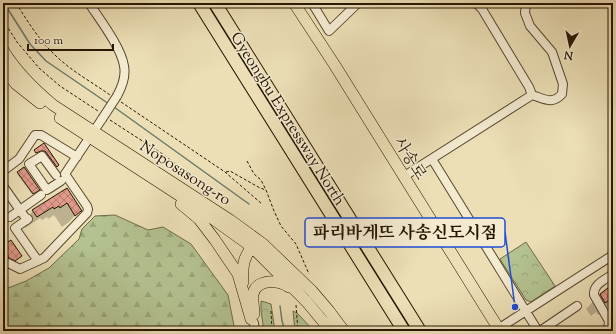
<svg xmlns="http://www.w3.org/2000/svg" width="616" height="334" viewBox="0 0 616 334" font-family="'Sorts Mill Goudy','Noto Serif KR',serif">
	<defs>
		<pattern id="forest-firs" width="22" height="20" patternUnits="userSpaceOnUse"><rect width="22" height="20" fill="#b4c291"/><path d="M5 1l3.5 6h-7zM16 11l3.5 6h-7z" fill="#9ba67b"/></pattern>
		<pattern id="park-crowns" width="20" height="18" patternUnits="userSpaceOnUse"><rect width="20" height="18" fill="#b4c291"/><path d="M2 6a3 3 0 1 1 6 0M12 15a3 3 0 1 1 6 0" fill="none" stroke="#9ba67b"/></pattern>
		<pattern id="building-cross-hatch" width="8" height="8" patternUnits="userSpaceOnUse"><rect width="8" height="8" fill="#e0998b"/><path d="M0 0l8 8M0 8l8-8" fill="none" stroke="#b57c6f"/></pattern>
	</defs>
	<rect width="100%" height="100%" fill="#ecdfb6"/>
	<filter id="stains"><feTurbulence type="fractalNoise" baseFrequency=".005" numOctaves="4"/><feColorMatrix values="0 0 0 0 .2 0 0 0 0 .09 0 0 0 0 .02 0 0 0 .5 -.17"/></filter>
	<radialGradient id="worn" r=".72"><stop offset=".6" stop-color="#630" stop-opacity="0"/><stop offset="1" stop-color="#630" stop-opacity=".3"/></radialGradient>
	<path fill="url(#forest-firs)" stroke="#6d6c49" d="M115,215L148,230L163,227L191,244L228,295L235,331H3V290L26,281L49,268L79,239L82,229L95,216Z"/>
	<path fill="url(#park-crowns)" stroke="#6d6c49" d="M526,242L555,286L531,302L526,300L500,259Z
		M261,301L271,304L275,331H264L261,311Z
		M293,311L297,313L314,331H295Z"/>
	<path fill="#0003" d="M343,3H359L348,10L345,9L342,4Z
		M44,145L58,165L56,167L44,152L40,151L35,153L34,152Z
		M24,168L39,190L32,194L17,174Z
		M66,189L80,210L69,222L62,227L54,215L48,219L47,217L42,220L40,218L25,228L21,223L33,211Z
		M3,246L21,256L3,273Z
		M613,286V302L598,315L596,312L591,316L586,309L600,294Z"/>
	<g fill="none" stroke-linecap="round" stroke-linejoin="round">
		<path stroke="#6b7a69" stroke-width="1.5" d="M4,3L30,44L46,61L109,104
			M114,107L249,204
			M280,306L282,321L285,331"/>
	</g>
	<path fill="url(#building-cross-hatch)" stroke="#261601" d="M44,143L59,165L57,167L45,151H41L36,153L34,150Z
		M24,167L40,190L33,194L17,172Z
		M67,188L82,211H81L75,216L67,203L60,208L59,206L54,209L53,207L37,217L32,210Z
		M11,240L22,256L15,261L9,258L6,254L3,256V245Z
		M613,284V298L605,303L600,294Z"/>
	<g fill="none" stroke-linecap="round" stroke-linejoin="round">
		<g stroke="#58482e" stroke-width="10">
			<path id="minor" d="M89,3C100,20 121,47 124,66C126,76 122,87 117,96
				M312,3L329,31L358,3
				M476,3L482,9L529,87L532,95
				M432,159L538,331
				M3,171L19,159L35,135H41L77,157
				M56,175L42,156L29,164L47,190L61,181
				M403,177L532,95C545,99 552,105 562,94L563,84L552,52L530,26L525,13L526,3
				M3,186L27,220
				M10,217L41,195
				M28,219L15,228L38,261
				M8,263L20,269L44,258L87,213L88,209L87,206L65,174L102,119
				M254,323L255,331
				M498,329L613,255
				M540,331L577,306
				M608,331L609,321L594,295C593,284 605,280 613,274"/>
		</g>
		<g stroke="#261601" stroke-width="12">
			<path id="major" d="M294,3L334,64L500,331
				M3,50C16,72 34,89 53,105L230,220L263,244L312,291L329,311L344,331
				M3,68L16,84L40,103
				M60,118L188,201L252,247L306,301L331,331
				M181,204L199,219L215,240L238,274L251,319
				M243,282C242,263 244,257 255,242
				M254,314C254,308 252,299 253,294C257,278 279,280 289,287"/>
		</g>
		<g stroke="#261601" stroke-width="14">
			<path id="highway" d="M199,3L404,331
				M215,3L420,331"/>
		</g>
		<path stroke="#261601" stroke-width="1" stroke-dasharray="3 2" stroke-linecap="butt" d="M16,3C28,22 39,40 55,55C71,71 92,82 110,95
			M3,20L17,42L39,68L60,86L98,111
			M121,102L225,172L262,204
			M110,120L161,153L219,196
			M247,161L254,174L261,180L266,190L274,211L281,226L296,244L309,274
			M226,172L230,171L260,188L266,190
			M296,305L298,331
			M271,311L272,331"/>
		<use href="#minor" stroke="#f3ead0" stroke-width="8"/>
		<use href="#major" stroke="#ecdfb6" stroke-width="11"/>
		<use href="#highway" stroke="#ecdfb6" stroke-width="12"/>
		<g stroke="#58482e" stroke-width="10" stroke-linecap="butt">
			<path id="minor-bridge" d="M102,119L117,96"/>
		</g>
		<use href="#minor-bridge" stroke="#f3ead0" stroke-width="8"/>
	</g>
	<g text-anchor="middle" stroke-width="3" stroke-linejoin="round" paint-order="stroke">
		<g font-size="16" fill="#261601" stroke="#f3ead0">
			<text transform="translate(289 118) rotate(58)" y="6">Gyeongbu Expressway North</text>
			<text transform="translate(411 158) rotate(58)" y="6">사송로</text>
			<text transform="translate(186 172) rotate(33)" y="6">Noposasong-ro</text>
		</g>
	</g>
	<path fill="none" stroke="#1d4ed8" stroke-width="1.5" d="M515 307L505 232"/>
	<circle fill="#1d4ed8" stroke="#f3ead0" stroke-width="1.5" cx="515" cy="307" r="4"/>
	<rect fill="#f3ead0" stroke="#1d4ed8" stroke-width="1.5" x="305" y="218" width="200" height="29" rx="4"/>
	<g font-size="17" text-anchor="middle" font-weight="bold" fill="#261601">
		<text x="405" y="238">파리바게뜨 사송신도시점</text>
	</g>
	<rect width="616" height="334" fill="none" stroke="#ecdfb6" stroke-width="16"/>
	<rect x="4" y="4" width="608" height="326" fill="none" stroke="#261601" stroke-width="2"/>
	<rect x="8" y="8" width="600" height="318" fill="none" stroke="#261601"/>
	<g transform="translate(570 46) rotate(189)" stroke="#f3ead0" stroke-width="3" paint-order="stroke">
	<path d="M0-3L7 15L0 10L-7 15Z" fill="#261601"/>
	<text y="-6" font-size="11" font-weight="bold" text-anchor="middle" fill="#261601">N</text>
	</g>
	<path d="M28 44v6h85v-6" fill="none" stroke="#261601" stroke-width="2"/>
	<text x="34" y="44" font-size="12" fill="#261601" stroke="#f3ead0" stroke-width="3" paint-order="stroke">100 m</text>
	<rect width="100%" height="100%" filter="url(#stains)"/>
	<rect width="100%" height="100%" fill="url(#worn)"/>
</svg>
